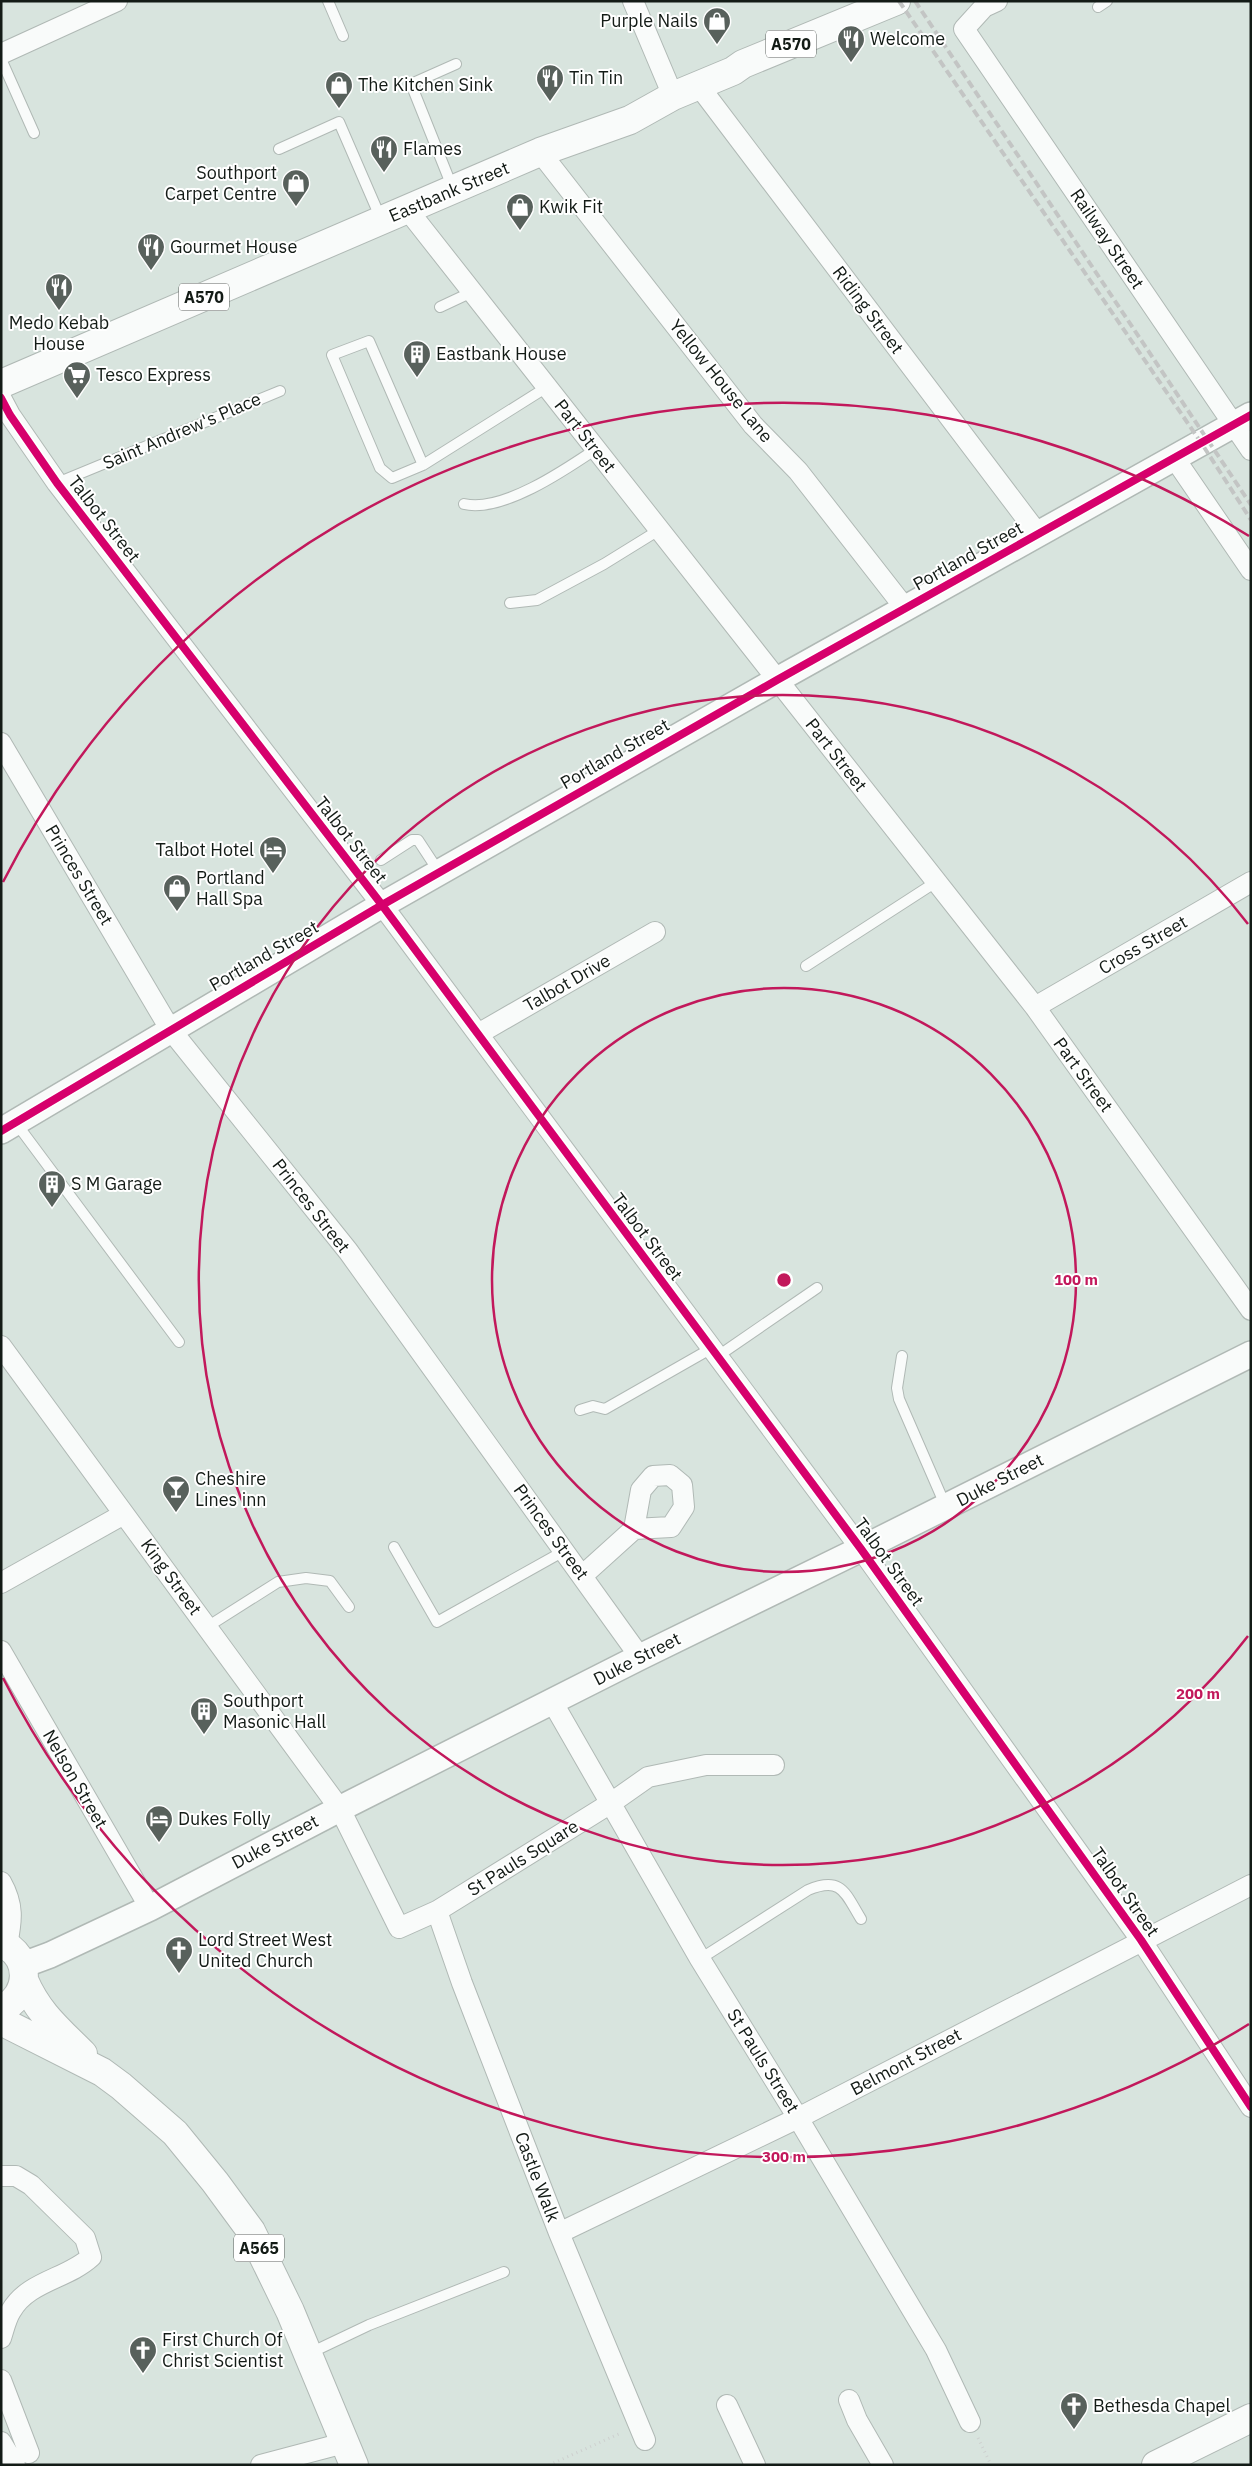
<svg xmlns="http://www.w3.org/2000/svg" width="1252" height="2466" viewBox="0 0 1252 2466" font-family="'IBM Plex Sans',sans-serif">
	<rect width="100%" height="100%" fill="#d8e4de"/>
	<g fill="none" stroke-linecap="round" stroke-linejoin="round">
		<g stroke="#b0b9b5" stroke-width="12">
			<path id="service" d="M328,1L343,36
				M1098,7L1107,1
				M1,59L34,133
				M279,149L339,122L381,219
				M453,189L411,84L456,64
				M440,307L472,292
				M423,465L369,341L332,355L380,468L392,478L423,465L547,387
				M57,483L280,391
				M464,504C502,513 565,470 596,449
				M510,603L537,600L604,564L659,530
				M381,860L412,840H418L439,872
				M806,966L936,882
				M16,1123L179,1342
				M718,1356L817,1288
				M902,1356L897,1388L899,1399L946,1507
				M580,1410L593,1406L605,1409L712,1348
				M394,1547L437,1622L564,1551
				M207,1627L278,1582L306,1578L330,1581L349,1607
				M700,1959L808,1890C842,1876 845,1893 861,1919
				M308,2354L369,2325L504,2272"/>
		</g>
		<g stroke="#b0b9b5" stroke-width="22">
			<path id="minor" d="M633,1L673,96
				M997,1L984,7L964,29L1251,450
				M1,54L117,1
				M699,86L1038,534
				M540,152L753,425L798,471L905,608
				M407,209L1035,1007L1251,1310
				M1,398L10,415L57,483L382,905L861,1549L1141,1940L1251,2107
				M1175,459L1251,570
				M1,743L170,1029L348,1251L640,1657
				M1035,1007L1251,882
				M478,1034L655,932
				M1,1346L340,1809L399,1928L437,1911L611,1803L648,1777L706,1765H774
				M582,1576L634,1529L641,1490L653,1476L670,1475L682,1485L684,1507L671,1527L634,1529
				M1,1583L124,1514
				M1,1651L150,1908
				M553,1703L700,1959L798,2118L936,2350L970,2422
				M1,1882C14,1905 12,1920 7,1945
				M437,1911L462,1983L559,2233L645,2440
				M1,2176H16L31,2185L85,2238L91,2257C67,2279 28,2281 11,2311C6,2319 4,2329 1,2338
				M559,2233L798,2118L1251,1885
				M1,2380L29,2453
				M849,2400L857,2420L883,2465
				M727,2405L755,2465
				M1,2442L15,2465
				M261,2465L344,2443"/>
		</g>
		<g stroke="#b0b9b5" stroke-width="28">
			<path id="tertiary" d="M1,1131L382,905L777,680L1251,415
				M23,1965L50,1955L150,1908L349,1804L640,1657L861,1549L1251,1354"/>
		</g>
		<g stroke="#b0b9b5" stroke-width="30">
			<path id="secondary" d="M1156,2465L1251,2418"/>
		</g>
		<g stroke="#b0b9b5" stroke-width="30">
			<path id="trunk" d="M1,384L540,152L630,120L673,96L733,71L743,64L896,1
				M1,1943C32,1956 31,1996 1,2009
				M24,1980C38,2013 58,2029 83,2054
				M1,2021L102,2072L121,2086L175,2133L215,2182L251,2231L290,2311L354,2465"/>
		</g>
		<path stroke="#cdd0cf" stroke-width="3" stroke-dasharray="1 4" stroke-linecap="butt" d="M978,2438L991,2465
			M549,2465L621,2433"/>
		<use href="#service" stroke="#f9fbfa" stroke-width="10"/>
		<use href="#minor" stroke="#f9fbfa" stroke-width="20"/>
		<use href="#tertiary" stroke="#f9fbfa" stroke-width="25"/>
		<use href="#secondary" stroke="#f9fbfa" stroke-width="28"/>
		<use href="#trunk" stroke="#f9fbfa" stroke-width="28"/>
		<path stroke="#c3c5c4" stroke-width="4" stroke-dasharray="8 4" stroke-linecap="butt" d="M899,1L1202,444L1251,520
			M915,1L1251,505"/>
		<g stroke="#fff" stroke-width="11">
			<path id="cycleway" d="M1,398L10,415L57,483L382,905L861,1549L1141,1940L1251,2107
				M1,1131L382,905L777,680L1251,415"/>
		</g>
		<use href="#cycleway" stroke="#d6006c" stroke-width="8"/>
	</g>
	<g fill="none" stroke="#c2185b" stroke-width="2.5">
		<circle cx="784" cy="1280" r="292"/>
		<path d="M1248 1636A585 585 0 1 1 1248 924"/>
		<path d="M1249 2024A877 877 0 0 1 3 1678M3 882A877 877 0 0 1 1249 536"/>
	</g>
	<defs>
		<g id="shop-pin" transform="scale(1.4375)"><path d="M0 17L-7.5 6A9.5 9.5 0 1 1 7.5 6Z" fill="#58615c" stroke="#fff"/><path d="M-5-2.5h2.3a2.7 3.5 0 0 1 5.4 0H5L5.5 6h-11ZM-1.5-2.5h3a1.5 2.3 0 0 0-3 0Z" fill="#fff"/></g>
		<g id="restaurant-pin" transform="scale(1.4375)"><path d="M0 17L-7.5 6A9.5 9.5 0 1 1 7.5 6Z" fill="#58615c" stroke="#fff"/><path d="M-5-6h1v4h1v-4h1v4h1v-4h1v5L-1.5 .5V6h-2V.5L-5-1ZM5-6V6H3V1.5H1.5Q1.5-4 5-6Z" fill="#fff"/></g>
		<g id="building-pin" transform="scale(1.4375)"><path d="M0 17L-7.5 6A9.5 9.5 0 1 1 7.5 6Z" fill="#58615c" stroke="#fff"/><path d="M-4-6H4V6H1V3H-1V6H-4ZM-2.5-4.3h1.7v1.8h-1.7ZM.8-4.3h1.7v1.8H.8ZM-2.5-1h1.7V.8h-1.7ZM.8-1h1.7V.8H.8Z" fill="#fff"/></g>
		<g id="supermarket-pin" transform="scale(1.4375)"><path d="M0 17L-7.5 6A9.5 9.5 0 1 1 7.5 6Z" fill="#58615c" stroke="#fff"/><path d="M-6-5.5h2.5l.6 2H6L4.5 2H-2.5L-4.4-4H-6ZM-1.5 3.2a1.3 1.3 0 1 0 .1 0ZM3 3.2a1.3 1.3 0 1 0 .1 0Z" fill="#fff"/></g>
		<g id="hotel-pin" transform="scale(1.4375)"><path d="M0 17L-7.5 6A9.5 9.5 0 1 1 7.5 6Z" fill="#58615c" stroke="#fff"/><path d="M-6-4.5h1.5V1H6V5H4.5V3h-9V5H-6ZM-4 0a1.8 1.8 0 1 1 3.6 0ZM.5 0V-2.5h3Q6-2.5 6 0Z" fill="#fff"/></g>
		<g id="bar-pin" transform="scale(1.4375)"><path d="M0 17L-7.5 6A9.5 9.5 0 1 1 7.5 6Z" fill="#58615c" stroke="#fff"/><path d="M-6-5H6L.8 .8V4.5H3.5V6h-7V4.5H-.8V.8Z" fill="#fff"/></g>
		<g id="church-pin" transform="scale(1.4375)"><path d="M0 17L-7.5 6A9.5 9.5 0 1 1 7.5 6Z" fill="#58615c" stroke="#fff"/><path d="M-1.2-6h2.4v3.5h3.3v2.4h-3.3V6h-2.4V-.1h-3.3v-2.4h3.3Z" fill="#fff"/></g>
	</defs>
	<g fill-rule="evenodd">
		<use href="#shop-pin" x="717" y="21"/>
		<use href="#restaurant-pin" x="851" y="39"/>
		<use href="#restaurant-pin" x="550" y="78"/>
		<use href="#shop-pin" x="339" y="85"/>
		<use href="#restaurant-pin" x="384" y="149"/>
		<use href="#shop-pin" x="296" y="183"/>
		<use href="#shop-pin" x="520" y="207"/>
		<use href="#restaurant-pin" x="151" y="247"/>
		<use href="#restaurant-pin" x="59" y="287"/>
		<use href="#building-pin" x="417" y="354"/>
		<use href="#supermarket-pin" x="77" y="375"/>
		<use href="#hotel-pin" x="273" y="850"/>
		<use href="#shop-pin" x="177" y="888"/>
		<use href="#building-pin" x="52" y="1184"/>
		<use href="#bar-pin" x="176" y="1489"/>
		<use href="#building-pin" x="204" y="1711"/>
		<use href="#hotel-pin" x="159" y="1819"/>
		<use href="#church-pin" x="179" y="1950"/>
		<use href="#church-pin" x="143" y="2350"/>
		<use href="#church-pin" x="1074" y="2406"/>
	</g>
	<g text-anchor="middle" stroke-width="4" stroke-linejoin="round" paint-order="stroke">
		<g fill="#fff" stroke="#5a5f5c" stroke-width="1">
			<rect x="766" y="30.5" width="50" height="27" rx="4"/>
			<rect x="179" y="283.5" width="50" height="27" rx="4"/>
			<rect x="234" y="2234.5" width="50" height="27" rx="4"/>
		</g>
		<g font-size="16" font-weight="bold" fill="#131b16">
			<text x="791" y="50">A570</text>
			<text x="204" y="303">A570</text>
			<text x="259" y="2254">A565</text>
		</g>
		<g font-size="18" fill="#131b16" stroke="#fff" text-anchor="start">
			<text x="698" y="27" text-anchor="end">Purple Nails</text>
			<text x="870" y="45">Welcome</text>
			<text x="569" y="84">Tin Tin</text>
			<text x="358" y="91">The Kitchen Sink</text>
			<text x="403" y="155">Flames</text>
			<text x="277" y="179" text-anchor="end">Southport<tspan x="277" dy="21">Carpet Centre</tspan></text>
			<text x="539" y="213">Kwik Fit</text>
			<text x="170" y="253">Gourmet House</text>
			<text x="59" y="329" text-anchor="middle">Medo Kebab<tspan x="59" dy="21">House</tspan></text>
			<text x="436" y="360">Eastbank House</text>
			<text x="96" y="381">Tesco Express</text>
			<text x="254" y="856" text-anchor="end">Talbot Hotel</text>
			<text x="196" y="884">Portland<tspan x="196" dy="21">Hall Spa</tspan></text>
			<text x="71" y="1190">S M Garage</text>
			<text x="195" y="1485">Cheshire<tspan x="195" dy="21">Lines inn</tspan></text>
			<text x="223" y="1707">Southport<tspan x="223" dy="21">Masonic Hall</tspan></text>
			<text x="178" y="1825">Dukes Folly</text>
			<text x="198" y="1946">Lord Street West<tspan x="198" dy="21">United Church</tspan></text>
			<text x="162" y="2346">First Church Of<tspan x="162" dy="21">Christ Scientist</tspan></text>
			<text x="1093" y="2412">Bethesda Chapel</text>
		</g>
		<g font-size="18" fill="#131b16" stroke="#fff">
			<text transform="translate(449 192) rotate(-23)" y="6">Eastbank Street</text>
			<text transform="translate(1107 239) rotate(56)" y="6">Railway Street</text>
			<text transform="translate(868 310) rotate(53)" y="6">Riding Street</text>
			<text transform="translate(721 381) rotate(51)" y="6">Yellow House Lane</text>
			<text transform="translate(182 431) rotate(-23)" y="6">Saint Andrew's Place</text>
			<text transform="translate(585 436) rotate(52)" y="6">Part Street</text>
			<text transform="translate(104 519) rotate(52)" y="6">Talbot Street</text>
			<text transform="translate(968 556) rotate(-29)" y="6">Portland Street</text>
			<text transform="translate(615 754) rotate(-30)" y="6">Portland Street</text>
			<text transform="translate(836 755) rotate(52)" y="6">Part Street</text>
			<text transform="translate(351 840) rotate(52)" y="6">Talbot Street</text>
			<text transform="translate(79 875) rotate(59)" y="6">Princes Street</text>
			<text transform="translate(1143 945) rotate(-30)" y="6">Cross Street</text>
			<text transform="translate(264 956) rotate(-30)" y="6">Portland Street</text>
			<text transform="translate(567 983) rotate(-30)" y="6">Talbot Drive</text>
			<text transform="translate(1083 1075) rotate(54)" y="6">Part Street</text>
			<text transform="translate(311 1206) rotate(52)" y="6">Princes Street</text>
			<text transform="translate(647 1237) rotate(53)" y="6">Talbot Street</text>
			<text transform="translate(1000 1480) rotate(-27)" y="6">Duke Street</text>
			<text transform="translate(551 1532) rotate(54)" y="6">Princes Street</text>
			<text transform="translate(889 1562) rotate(54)" y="6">Talbot Street</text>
			<text transform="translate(171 1577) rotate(54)" y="6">King Street</text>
			<text transform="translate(637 1659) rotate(-27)" y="6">Duke Street</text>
			<text transform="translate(75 1779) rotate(60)" y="6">Nelson Street</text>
			<text transform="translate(275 1842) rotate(-28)" y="6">Duke Street</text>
			<text transform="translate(523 1858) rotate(-32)" y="6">St Pauls Square</text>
			<text transform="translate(1125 1892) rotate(55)" y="6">Talbot Street</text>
			<text transform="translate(763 2061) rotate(58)" y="6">St Pauls Street</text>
			<text transform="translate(906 2062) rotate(-28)" y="6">Belmont Street</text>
			<text transform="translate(537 2177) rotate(69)" y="6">Castle Walk</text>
		</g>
	</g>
	<circle cx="784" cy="1280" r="8" fill="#c2185b" stroke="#fff" stroke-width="2.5"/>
	<g font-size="15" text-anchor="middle" font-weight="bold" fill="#c2185b" stroke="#fff" stroke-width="4" stroke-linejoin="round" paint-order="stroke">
		<text x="1076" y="1285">100 m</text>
		<text x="1198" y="1699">200 m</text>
		<text x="784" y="2162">300 m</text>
	</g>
	<rect width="1252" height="2466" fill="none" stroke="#131b16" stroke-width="5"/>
</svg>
